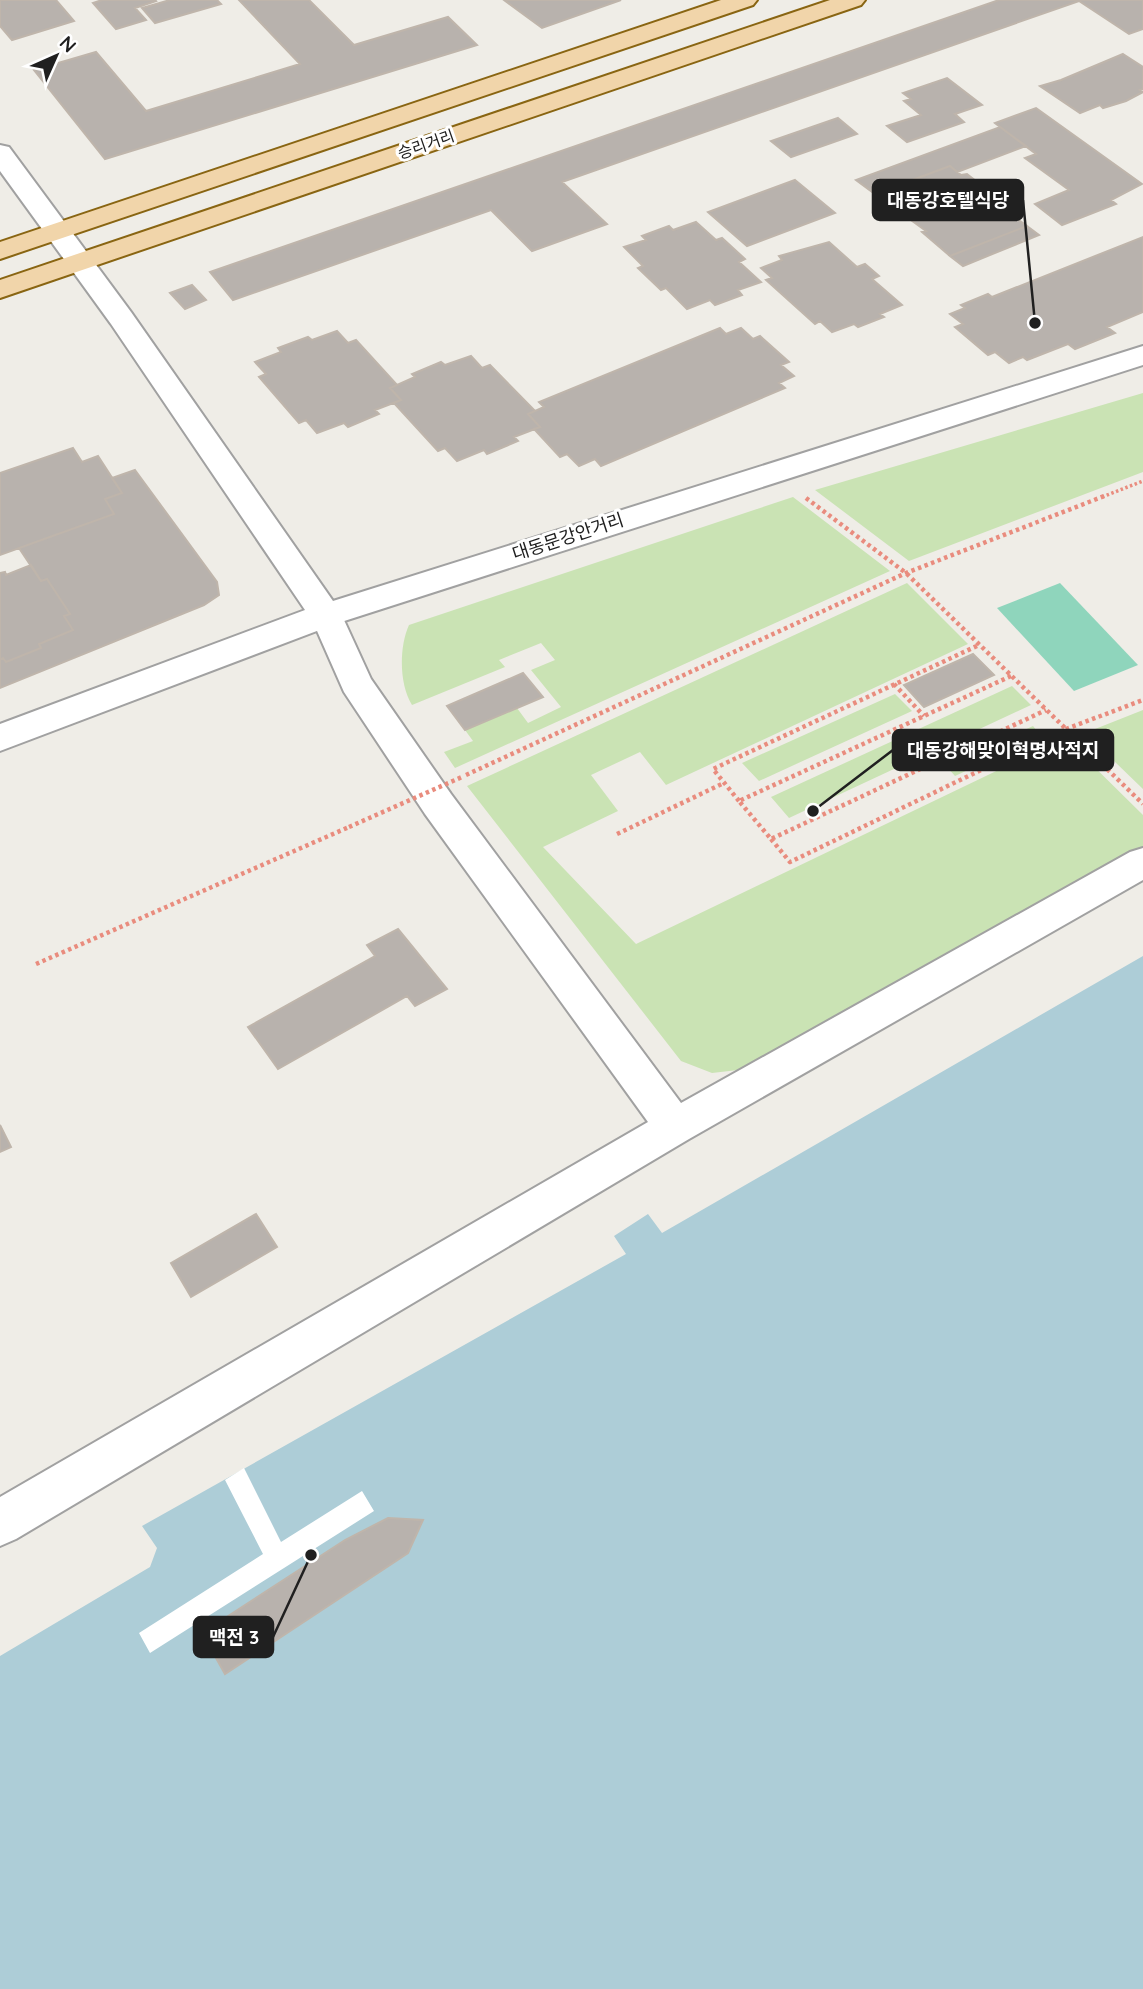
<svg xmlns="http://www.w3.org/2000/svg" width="1143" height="1989" viewBox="0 0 1143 1989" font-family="Quicksand,'Noto Sans KR',sans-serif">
	<rect width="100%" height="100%" fill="#efede7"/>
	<path fill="#cae3b4" d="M1143,393V472L909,561L815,490Z
		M793,497L890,571L455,768L444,752L473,741L465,730L517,708L528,723L561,707L531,670L555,660L541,643L499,660L505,667L412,705C399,684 399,647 409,625Z
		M907,583L968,644L666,785L640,752L591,775L618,811L543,847L636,944L1065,738L1143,815V849L738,1070L712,1073L681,1061L467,786Z
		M1012,686L1031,705L789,818L771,797Z
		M895,694L912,711L759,781L742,763Z
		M1143,710V789L1085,733Z
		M1033,726L1041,736L955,776L946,766Z"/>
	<path fill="#8fd5bc" d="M1060,583L1138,665L1074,691L997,608Z"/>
	<path fill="#adcdd7" d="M1143,956V1989H0V1656L150,1567L157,1548L142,1526L626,1254L614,1236L648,1214L662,1233Z"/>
	<path fill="#fff" d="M244,1468L281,1542L362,1491L374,1511L150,1653L139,1633L263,1554L225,1480Z"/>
	<path fill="#b8b2ad" stroke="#bfb5ab" stroke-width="2" d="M0,0H56L74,21L12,40L0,26Z
		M102,0H155L156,1L135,8L146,20L116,29L93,3Z
		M170,0H217L221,4L155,23L142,8Z
		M239,0H309L354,45L448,17L477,45L105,159L34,70L96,52L146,111L300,64Z
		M504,0H621L542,28Z
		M999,0H1143V29L1129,34L1079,1L562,182L607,224L532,251L491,210L233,300L210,272Z
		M1123,54L1143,67V89L1140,90L1143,92L1126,101L1103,108L1100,105L1080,113L1040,86L1061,80Z
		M947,78L982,105L955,114L964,122L907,142L887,126L921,115L904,101L911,99L903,93Z
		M1036,108L1142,184L1111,200L1116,204L1062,225L1035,204L1069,190L1025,158L1036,154L995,123Z
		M838,118L857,134L791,157L771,141Z
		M1000,127L1026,146L957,172L950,166L875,194L856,180Z
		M950,166L961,175L967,174L1021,216L1016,218L1027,226L950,256L922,232L926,231L875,194Z
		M795,180L835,213L747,246L708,212Z
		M696,222L716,240L722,238L745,259L739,262L761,282L738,290L742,295L715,305L710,300L687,309L666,288L661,290L638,268L643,266L624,247L646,240L642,236L669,226L673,230Z
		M1027,226L1039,235L963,266L950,256Z
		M1143,237V312L1107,327L1115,333L1075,349L1068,344L1027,360L1023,357L1009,363L995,352L988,355L955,327L963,324L950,314L965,308L961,305L988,294L992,297Z
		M829,242L857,267L865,264L879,276L872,279L902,305L880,314L884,317L858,327L854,324L832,332L820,321L815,324L766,280L772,278L761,268L782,260L779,256Z
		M192,285L206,300L185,309L170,293Z
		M720,328L726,334L741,328L753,339L760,336L789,362L781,365L794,376L779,383L785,388L601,466L595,459L579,466L567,454L560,457L534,429L540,427L528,414L544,407L539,402Z
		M337,331L348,343L356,340L397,385L390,388L401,400L375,410L379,414L348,427L344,423L317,433L306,420L299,423L259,377L266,374L255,362L281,352L278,348L308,337L312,340Z
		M471,356L482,368L490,365L535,411L528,414L540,427L514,437L518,441L487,454L484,450L457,461L445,448L438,451L394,403L401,400L390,388L415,377L412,374L441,362L445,365Z
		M73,448L82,462L98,456L122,493L105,499L114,514L0,555V473Z
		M135,470L217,582L219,595L204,605L0,688V660L3,658L6,662L41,648L39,644L73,630L64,616L70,614L47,579L41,581L19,548L114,514L105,499L122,493L112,478Z
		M31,565L41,581L47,579L70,614L64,616L73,630L39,644L41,648L6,662L3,658L0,660V573L5,572L6,575Z
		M973,654L994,675L924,707L904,685Z
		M523,673L543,697L465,730L447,706Z
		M398,929L447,989L415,1006L407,996L278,1069L248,1027L375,956L367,945Z
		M0,1125L11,1147L0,1152Z
		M256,1214L277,1247L191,1297L171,1263Z
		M388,1518L423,1520L408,1553L225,1674L202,1633L345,1540Z"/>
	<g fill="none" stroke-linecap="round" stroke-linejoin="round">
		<g stroke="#a1a1a1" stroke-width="4">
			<path id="minor" d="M326,603L338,607L371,679L451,794L681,1103L1130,852L1143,848V880L689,1139L16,1539L0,1546V1497L648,1122L425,814L344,692L310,615L314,607Z"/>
		</g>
		<g stroke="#a1a1a1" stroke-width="4">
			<path id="tertiary" d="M0,145L9,147L131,312L333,601L1143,346V365L338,623L0,751V724L305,610L111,324L0,171Z"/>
		</g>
		<g stroke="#896512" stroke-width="4">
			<path id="primary" d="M721,0H757L753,5L0,259V242Z
				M830,0H865L861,5L0,298V280Z"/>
		</g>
		<path stroke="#e98c7e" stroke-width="3.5" stroke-dasharray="2.5 2.5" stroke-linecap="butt" d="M1102,497L1143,481"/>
		<path stroke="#e98c7e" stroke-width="4.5" stroke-dasharray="3.5 3.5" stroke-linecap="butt" d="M806,498L906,573L1143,804
			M1011,676L739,801L771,839L1046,710
			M894,684L924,716
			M466,775L906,573L1107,495
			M739,801L713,769L979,645
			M617,834L724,783
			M771,839L790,862L1066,729L1143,700
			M36,964L349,827"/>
		<use href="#minor" fill="#fff" fill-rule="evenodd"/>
		<use href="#tertiary" fill="#fff" fill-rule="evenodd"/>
		<use href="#primary" fill="#f1d5aa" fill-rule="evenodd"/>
		<path stroke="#e98c7e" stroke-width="4.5" stroke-dasharray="3.5 3.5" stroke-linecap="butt" d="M349,827L462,777"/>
	</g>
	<g text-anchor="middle" stroke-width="6" stroke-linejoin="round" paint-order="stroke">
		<g font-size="16" fill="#202020" stroke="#fff">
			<text transform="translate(426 144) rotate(-19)" y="6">승리거리</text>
		</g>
		<g font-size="18" fill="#202020" stroke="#fff">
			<text transform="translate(568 537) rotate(-18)" y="6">대동문강안거리</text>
		</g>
	</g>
	<path fill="none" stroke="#202020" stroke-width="2.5" d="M1035 323L1023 200M813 811L893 750M311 1555L273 1637"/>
	<g fill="#202020" stroke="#fff" stroke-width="2.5">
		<circle cx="1035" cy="323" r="7"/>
		<circle cx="813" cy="811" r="7"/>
		<circle cx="311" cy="1555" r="7"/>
	</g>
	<g fill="#202020" stroke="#202020" stroke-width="2.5">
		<rect x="873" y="180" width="150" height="40" rx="7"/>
		<rect x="893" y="730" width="220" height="40" rx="7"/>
		<rect x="194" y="1617" width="79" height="40" rx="7"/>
	</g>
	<g font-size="19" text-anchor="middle" font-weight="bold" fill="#fff">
		<text x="948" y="207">대동강호텔식당</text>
		<text x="1003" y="757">대동강해맞이혁명사적지</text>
		<text x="234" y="1644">맥전 3</text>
	</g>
	<g transform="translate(56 56) rotate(45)" stroke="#ffffff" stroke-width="5" paint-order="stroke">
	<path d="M0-5L12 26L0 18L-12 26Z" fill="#202020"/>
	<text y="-10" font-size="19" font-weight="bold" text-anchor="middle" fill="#202020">N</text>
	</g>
</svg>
